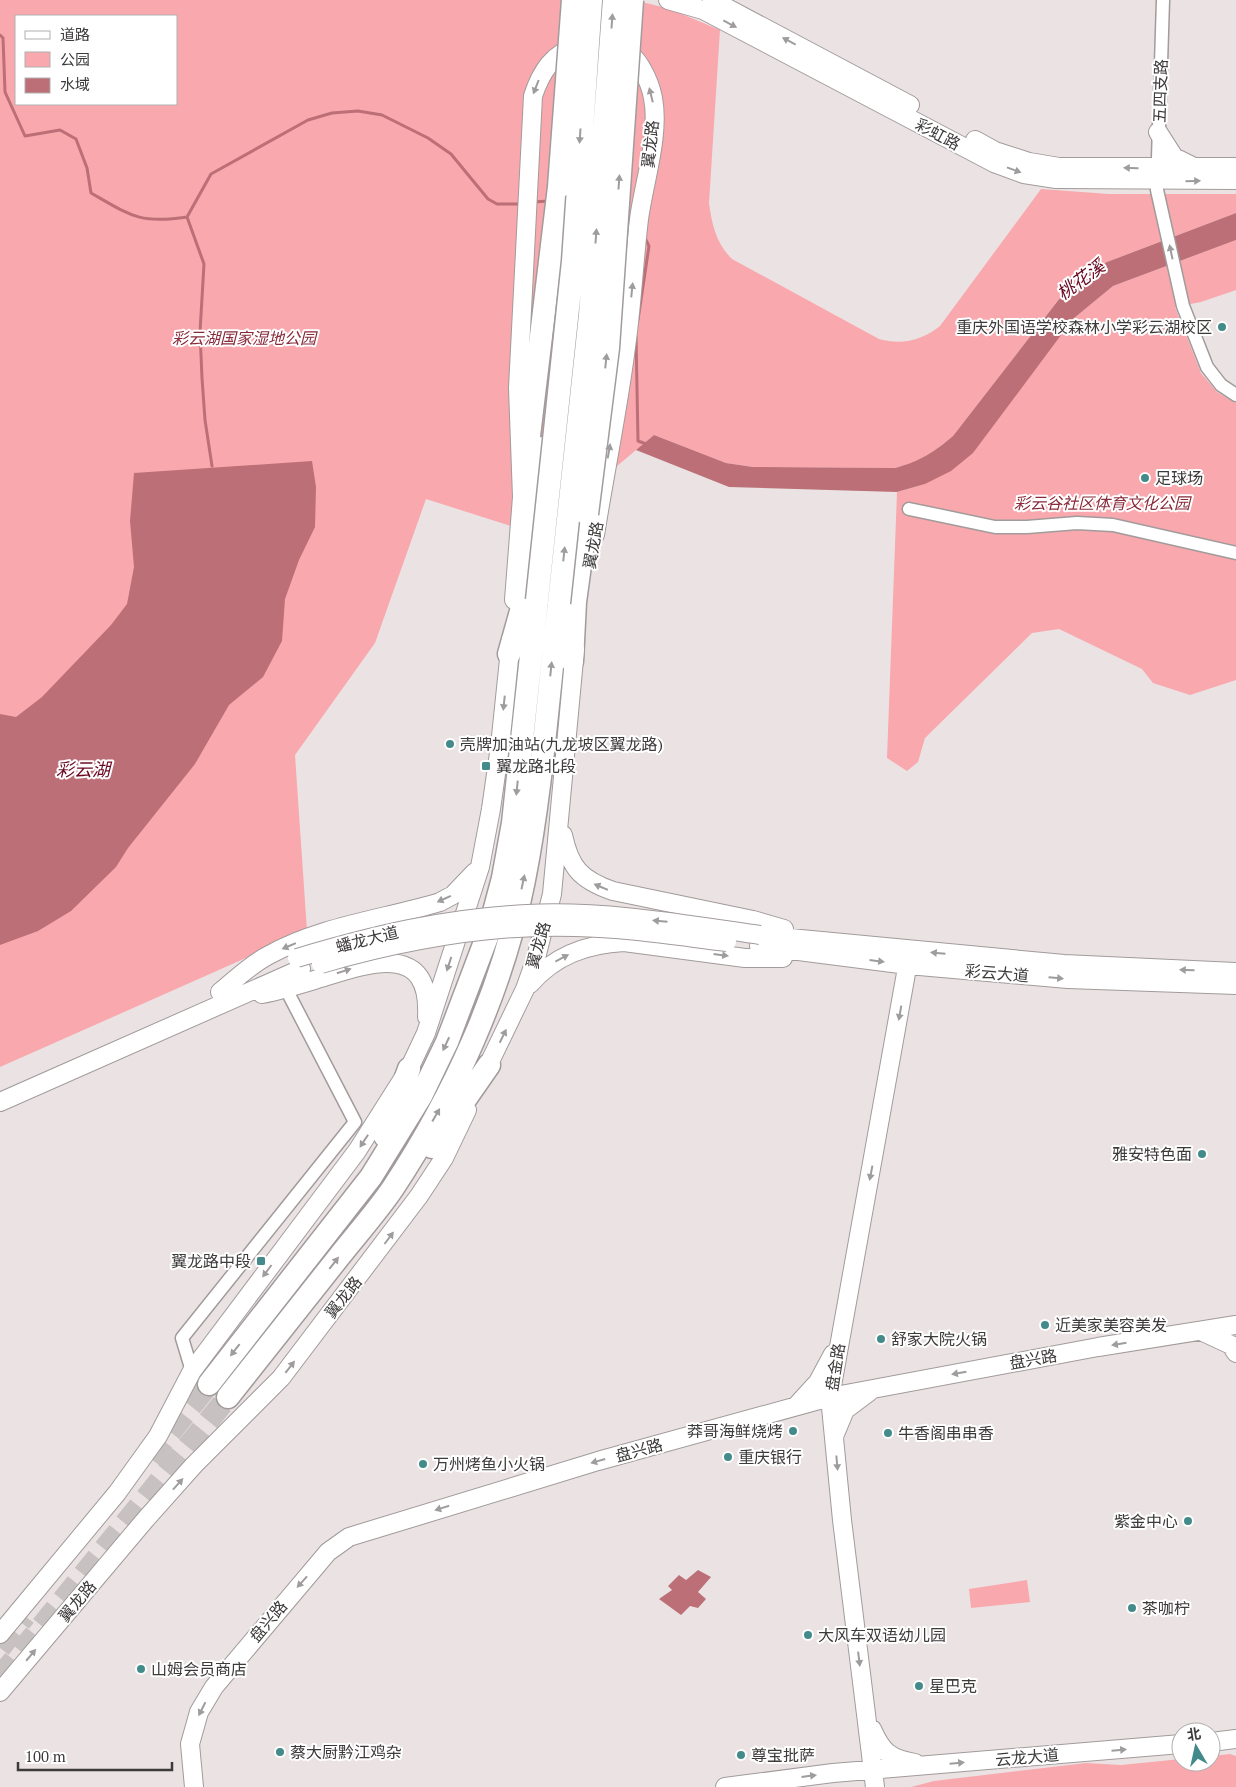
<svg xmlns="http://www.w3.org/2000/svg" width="1236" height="1787" viewBox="0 0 1236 1787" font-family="'PT Serif','Noto Sans SC',serif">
	<rect width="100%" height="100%" fill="#ebe3e3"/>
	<path fill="#f9a8ae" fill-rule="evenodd" d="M0,0H634L670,9L720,30L709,203C712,225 716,243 732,259L879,339C902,345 921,341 940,326L1041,189L1109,194H1236V213L1107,262L1089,272L1060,298L953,436C933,453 920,461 895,468L753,467L726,463L654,435L536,534L426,499L375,643L295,755L307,931L0,1067ZM16,16H176V104H16Z
		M1236,240V290L1201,302L1175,307L1201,373L1217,392L1236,403V680L1190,695L1153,683L1142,669L1059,629L1032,633L925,738L918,762L907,771L887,758L897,492L925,484L1073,319L1113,286Z
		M1027,1580L1030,1602L971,1608L969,1589Z
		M1230,1754L1236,1756V1787H911L934,1781L1086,1763L1121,1765L1181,1759V1762H1211V1756Z"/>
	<path fill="#bc6f76" d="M1236,213V240L1113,286L1073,319L973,453L951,471L925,484L897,492L729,487L636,450L654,435L726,463L753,467L895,468C920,461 933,453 953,436L1060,298L1089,272L1107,262Z
		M312,461L316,487L315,527L299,560L285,599L282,641L263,677L229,705L195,764L128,848L116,867L71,911L38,931L0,945V714L16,717L42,697L111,625L127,604L134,567L130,521L134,473Z
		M698,1570L711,1577L698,1592L706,1599L698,1608L690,1606L681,1615L659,1599L672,1590L668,1586L679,1575L686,1580Z"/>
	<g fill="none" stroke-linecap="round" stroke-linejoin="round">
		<path stroke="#bc6f76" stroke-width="3" d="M0,35L3,38L5,92L25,136L60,130L76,139L87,168L91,193C131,216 140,224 187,217
			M534,202L548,201
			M638,320L649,246L645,238
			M636,336L638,441L649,445
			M212,466L205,420L202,378L200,332L204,264L187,217L211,174L308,120L332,113L358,111L382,115L428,138L451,154L488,199L497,204H521"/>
		<path stroke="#c8c1c1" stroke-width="22" stroke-dasharray="22 11" stroke-linecap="butt" d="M150,1458L209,1384
			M0,1648L25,1616
			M0,1677L228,1397"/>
		<g stroke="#a29b9b" stroke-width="15">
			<path id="street" d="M1163,0L1157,190L1183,306L1207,367L1221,385L1236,395
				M909,509L995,527H1027L1077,523L1113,525L1236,553
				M192,1371L182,1338L355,1122L286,989"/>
		</g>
		<g stroke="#a29b9b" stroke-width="20">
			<path id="secondary" d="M668,0L703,10L994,163L1024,174L1056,179L1236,180
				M712,0L910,105
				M1158,132L1174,157L1192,166
				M975,140L995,151L1029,162L1059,167H1236
				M595,535C605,472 618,410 626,347C632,305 634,261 639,219C644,182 660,135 653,98C650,82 638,54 621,49
				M514,600L522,497L518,388L533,96C541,72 553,52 579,46
				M563,835C570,868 581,880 613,891L753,920L784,929
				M760,935L1064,964L1236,972
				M759,946L908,965L1068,979L1236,985
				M530,984C555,955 587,944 624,942L745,958H783
				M220,992C236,979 251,964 269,955C321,926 384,919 440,902L453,895L475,872
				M262,994C282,990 301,984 321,978C369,963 431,941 427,1017
				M483,1076L525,989L536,958L552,894L575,649
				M0,1102L301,969
				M1201,1331L1231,1345L1236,1353
				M796,1406L818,1382L833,1354
				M835,1434L845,1410L869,1392
				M0,1634L117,1493L158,1436L192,1371L357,1151L409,1069L426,1033L480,867L491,809L500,746L511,640
				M0,1692L145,1520L194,1465L281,1378L419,1196L444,1158L467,1110
				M872,1729C882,1752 890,1759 915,1763
				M1211,1742L1236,1739
				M194,1787L190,1744L199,1712L214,1687L328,1552L349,1537L598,1461L830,1397L1098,1347L1236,1325
				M725,1787L833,1773L1181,1744
				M875,1787L842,1520L830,1397L910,951"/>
		</g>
		<g stroke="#a29b9b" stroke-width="25">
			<path id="highway" d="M525,469L559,187
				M509,654L525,597L542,448
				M572,661L575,602L587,514L588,496
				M385,1136L409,1069
				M432,1147L489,1065
				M209,1384L371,1177L421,1096L447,1042L488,934L503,878L513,823L537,600
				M228,1397C264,1351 301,1305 338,1258C356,1235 376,1213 393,1188C453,1097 503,989 524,880C542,789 548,695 559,603"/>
		</g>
		<use href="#street" stroke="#fff" stroke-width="12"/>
		<use href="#secondary" stroke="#fff" stroke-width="18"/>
		<use href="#highway" stroke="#fff" stroke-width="22"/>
		<g stroke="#a29b9b" stroke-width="20" stroke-linecap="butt">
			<path id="secondary-bridge" d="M297,958C374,935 445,918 527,914C604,910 684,924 760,935
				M321,964C404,940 489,924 576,927C626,928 677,936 727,942"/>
		</g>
		<g stroke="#a29b9b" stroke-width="25" stroke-linecap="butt">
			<path id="highway-bridge" d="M559,187L573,0
				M587,514L608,348L632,0
				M537,600L573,261L591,0
				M559,603L590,315L614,0"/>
		</g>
		<use href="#secondary-bridge" stroke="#fff" stroke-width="18"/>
		<use href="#highway-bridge" stroke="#fff" stroke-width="22"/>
	</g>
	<defs><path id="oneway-solid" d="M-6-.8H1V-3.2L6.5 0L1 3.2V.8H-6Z" transform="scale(1.25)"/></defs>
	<g fill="#9e9c9c">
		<use href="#oneway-solid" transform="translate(612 21) rotate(-86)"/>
		<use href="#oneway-solid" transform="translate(730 24) rotate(28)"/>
		<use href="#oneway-solid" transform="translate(789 41) rotate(-152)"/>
		<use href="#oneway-solid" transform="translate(536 87) rotate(111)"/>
		<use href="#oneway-solid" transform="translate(651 95) rotate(-104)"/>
		<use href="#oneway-solid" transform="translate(580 136) rotate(94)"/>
		<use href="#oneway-solid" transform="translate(1131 168) rotate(-179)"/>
		<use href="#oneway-solid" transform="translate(1014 170) rotate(20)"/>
		<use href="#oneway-solid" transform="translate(1193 181) rotate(-1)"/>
		<use href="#oneway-solid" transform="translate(619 182) rotate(-86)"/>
		<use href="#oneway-solid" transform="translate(596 236) rotate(-86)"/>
		<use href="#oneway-solid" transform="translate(1171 252) rotate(-102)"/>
		<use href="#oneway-solid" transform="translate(632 290) rotate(-84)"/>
		<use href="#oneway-solid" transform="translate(606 361) rotate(-84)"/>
		<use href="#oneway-solid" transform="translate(609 451) rotate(-80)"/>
		<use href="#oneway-solid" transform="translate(564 554) rotate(-84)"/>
		<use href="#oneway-solid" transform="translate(551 669) rotate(-84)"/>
		<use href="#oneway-solid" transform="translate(504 703) rotate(96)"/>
		<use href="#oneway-solid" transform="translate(517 788) rotate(96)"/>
		<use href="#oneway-solid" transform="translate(523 882) rotate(-78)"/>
		<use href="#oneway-solid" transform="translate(601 887) rotate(-157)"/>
		<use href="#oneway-solid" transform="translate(444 899) rotate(156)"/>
		<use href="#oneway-solid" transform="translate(660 921) rotate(-175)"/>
		<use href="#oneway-solid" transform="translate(289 946) rotate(157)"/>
		<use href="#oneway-solid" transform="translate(938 953) rotate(-175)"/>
		<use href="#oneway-solid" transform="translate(721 955) rotate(7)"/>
		<use href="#oneway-solid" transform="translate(562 958) rotate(-28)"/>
		<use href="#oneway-solid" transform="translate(877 961) rotate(7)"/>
		<use href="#oneway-solid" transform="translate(449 964) rotate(108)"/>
		<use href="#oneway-solid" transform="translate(1187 970) rotate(-178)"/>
		<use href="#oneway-solid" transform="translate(344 971) rotate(-18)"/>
		<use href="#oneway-solid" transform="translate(1056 978) rotate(5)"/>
		<use href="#oneway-solid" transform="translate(900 1013) rotate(100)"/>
		<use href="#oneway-solid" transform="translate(503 1036) rotate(-64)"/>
		<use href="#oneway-solid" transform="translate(446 1044) rotate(115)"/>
		<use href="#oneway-solid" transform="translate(436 1115) rotate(-60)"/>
		<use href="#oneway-solid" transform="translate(364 1141) rotate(123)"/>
		<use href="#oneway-solid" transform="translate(871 1173) rotate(101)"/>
		<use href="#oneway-solid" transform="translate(389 1238) rotate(-53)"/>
		<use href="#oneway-solid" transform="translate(334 1263) rotate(-52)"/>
		<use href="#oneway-solid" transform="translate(267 1271) rotate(127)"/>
		<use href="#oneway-solid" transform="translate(1119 1344) rotate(171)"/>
		<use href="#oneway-solid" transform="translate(235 1350) rotate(128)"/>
		<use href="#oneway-solid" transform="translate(290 1367) rotate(-52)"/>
		<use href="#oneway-solid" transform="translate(959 1373) rotate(170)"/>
		<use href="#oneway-solid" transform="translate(598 1461) rotate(164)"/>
		<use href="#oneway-solid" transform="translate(837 1463) rotate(85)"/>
		<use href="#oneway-solid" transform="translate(178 1484) rotate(-48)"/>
		<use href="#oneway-solid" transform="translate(442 1508) rotate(163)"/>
		<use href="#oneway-solid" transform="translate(302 1582) rotate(132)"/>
		<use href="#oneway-solid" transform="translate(31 1655) rotate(-50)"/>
		<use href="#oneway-solid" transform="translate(859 1659) rotate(83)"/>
		<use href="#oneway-solid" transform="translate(202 1709) rotate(117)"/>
		<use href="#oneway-solid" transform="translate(1119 1750) rotate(-5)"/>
		<use href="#oneway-solid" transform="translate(957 1763) rotate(-5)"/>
		<use href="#oneway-solid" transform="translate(809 1776) rotate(-7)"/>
	</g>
	<g fill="#438b8a" stroke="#fff" stroke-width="2">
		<circle cx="1222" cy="327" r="5"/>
		<circle cx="1145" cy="478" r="5"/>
		<circle cx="450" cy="744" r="5"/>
		<rect x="481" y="761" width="10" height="10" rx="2.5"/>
		<circle cx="1202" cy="1154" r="5"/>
		<rect x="256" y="1256" width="10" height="10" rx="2.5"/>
		<circle cx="1045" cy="1325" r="5"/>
		<circle cx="881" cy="1339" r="5"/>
		<circle cx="793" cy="1431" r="5"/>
		<circle cx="888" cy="1433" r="5"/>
		<circle cx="728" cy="1457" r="5"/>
		<circle cx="423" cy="1464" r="5"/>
		<circle cx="1188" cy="1521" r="5"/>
		<circle cx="1132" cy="1608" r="5"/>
		<circle cx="808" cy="1635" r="5"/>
		<circle cx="141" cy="1669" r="5"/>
		<circle cx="919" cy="1686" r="5"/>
		<circle cx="280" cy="1752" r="5"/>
		<circle cx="741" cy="1755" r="5"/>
	</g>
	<g text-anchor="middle" stroke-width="4" stroke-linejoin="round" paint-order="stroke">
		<g font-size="16" fill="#3d3a3a" stroke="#fff">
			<text transform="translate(1160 91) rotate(-88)" y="6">五四支路</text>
			<text transform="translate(938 134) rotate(28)" y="6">彩虹路</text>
			<text transform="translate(650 144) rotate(-84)" y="6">翼龙路</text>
			<text transform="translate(593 545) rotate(-80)" y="6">翼龙路</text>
			<text transform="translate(367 939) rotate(-14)" y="6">蟠龙大道</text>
			<text transform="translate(538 945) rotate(-74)" y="6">翼龙路</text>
			<text transform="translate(997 973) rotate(5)" y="6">彩云大道</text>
			<text transform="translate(343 1297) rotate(-52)" y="6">翼龙路</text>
			<text transform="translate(1033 1359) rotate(-10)" y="6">盘兴路</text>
			<text transform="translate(835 1367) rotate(-81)" y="6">盘金路</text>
			<text transform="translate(639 1450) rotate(-15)" y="6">盘兴路</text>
			<text transform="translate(77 1601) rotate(-50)" y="6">翼龙路</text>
			<text transform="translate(268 1621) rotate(-50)" y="6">盘兴路</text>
			<text transform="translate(1027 1757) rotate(-5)" y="6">云龙大道</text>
		</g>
		<g font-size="16" fill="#3d3a3a" stroke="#fff" text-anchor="start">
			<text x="1212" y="333" text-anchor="end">重庆外国语学校森林小学彩云湖校区</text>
			<text x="1155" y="484">足球场</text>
			<text x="460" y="750">壳牌加油站(九龙坡区翼龙路)</text>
			<text x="496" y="772">翼龙路北段</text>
			<text x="1192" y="1160" text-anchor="end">雅安特色面</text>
			<text x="251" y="1267" text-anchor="end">翼龙路中段</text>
			<text x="1055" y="1331">近美家美容美发</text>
			<text x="891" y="1345">舒家大院火锅</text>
			<text x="783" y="1437" text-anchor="end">莽哥海鲜烧烤</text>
			<text x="898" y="1439">牛香阁串串香</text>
			<text x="738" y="1463">重庆银行</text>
			<text x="433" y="1470">万州烤鱼小火锅</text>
			<text x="1178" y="1527" text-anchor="end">紫金中心</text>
			<text x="1142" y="1614">茶咖柠</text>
			<text x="818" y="1641">大风车双语幼儿园</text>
			<text x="151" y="1675">山姆会员商店</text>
			<text x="929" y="1692">星巴克</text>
			<text x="290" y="1758">蔡大厨黔江鸡杂</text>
			<text x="751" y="1761">尊宝批萨</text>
		</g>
		<g font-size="16" font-style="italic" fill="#882a3a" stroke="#fff">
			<text x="244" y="344">彩云湖国家湿地公园</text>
			<text x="1102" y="509">彩云谷社区体育文化公园</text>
		</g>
		<g font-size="18" font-style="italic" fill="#690721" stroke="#fff">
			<text transform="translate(1081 280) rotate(-36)" y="6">桃花溪</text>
			<text x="83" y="776">彩云湖</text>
		</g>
	</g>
	<rect x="15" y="15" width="162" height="90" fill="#ffffff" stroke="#b1b0b0"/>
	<rect x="25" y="31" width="25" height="8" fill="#ffffff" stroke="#b1b0b0"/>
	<text x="60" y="40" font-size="15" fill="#3d3a3a">道路</text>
	<rect x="25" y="52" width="25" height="15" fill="#f9a8ae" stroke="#b1b0b0"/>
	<text x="60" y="65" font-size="15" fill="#3d3a3a">公园</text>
	<rect x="25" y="78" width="25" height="15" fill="#bc6f76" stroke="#b1b0b0"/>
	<text x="60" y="90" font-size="15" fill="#3d3a3a">水域</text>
	<g transform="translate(1196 1747) rotate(351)"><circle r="24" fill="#ffffff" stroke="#b1b0b0"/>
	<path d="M0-4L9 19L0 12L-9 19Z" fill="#438b8a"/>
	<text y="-8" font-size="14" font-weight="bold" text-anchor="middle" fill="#3d3a3a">北</text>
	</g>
	<path d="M18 1762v8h154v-8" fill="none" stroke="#3d3a3a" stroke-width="2.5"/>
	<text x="25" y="1762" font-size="15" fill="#3d3a3a" stroke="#ffffff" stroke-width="4" paint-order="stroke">100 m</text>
</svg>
